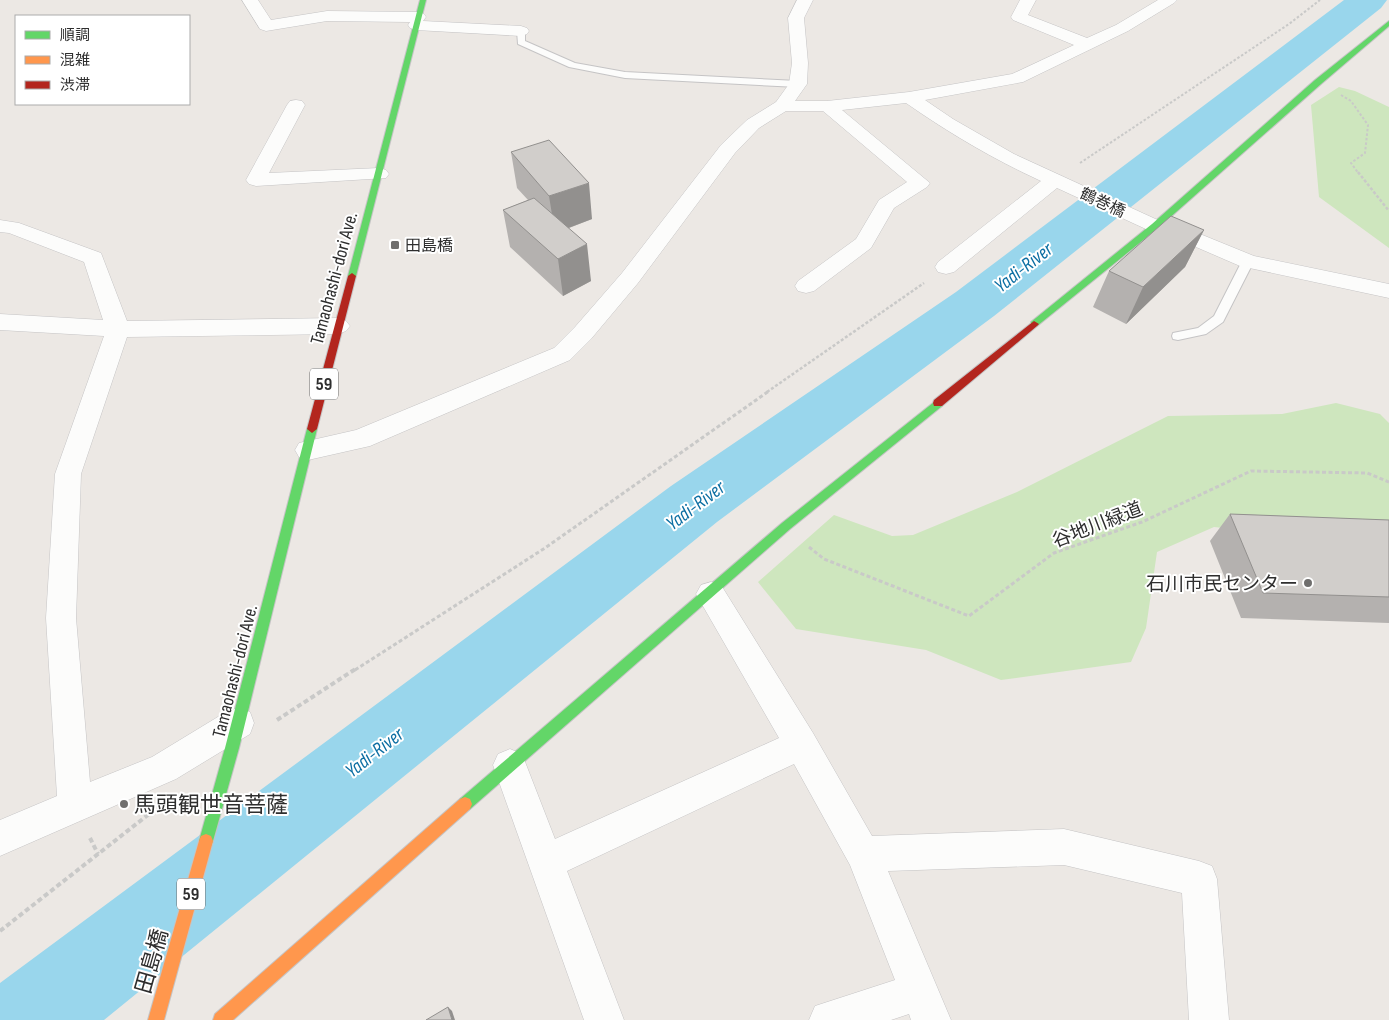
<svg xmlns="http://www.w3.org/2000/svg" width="1389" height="1020" viewBox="0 0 1389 1020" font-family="'Sofia Sans Condensed','Noto Sans JP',sans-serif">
	<rect width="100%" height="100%" fill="#ece8e4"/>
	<path fill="#cee6be" d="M1339,87L1355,91L1389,107V248L1319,197L1311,105Z
		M1336,403L1380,414L1389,423V546L1214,527L1157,552L1146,628L1131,662L1001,680L926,650L796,629L758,582L834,515L892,536L913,535L1017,492L1168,416L1282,414Z"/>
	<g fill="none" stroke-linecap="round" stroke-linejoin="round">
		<path fill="#99d6ec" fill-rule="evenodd" d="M1344,0H1387L1381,8L994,316L717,522L104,1020H0V983L671,486L956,292Z"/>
		<g stroke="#c5c4c5" stroke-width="2">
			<path id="lane" d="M521,28L525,31V41L575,63L625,72L798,81L803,84L798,87L625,78L569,67L518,44L517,31Z
				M1248,257L1254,261L1223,322L1206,334L1178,340L1173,339L1172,336L1173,333L1198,328L1214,316L1242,261Z"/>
		</g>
		<g stroke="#c5c4c5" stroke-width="1">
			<path id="street" d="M242,0H258L271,20L327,11L418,12L424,14L426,17L423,21L521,26L527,28L529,31L527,34L521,36L416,30L410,28L408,25L410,22L327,21L266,31L260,29Z
				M797,0H813L804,18L808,63L807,84L795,101H827L909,92L1012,74L1074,45L1013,20L1011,17L1020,0H1036L1028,15L1087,38L1116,25L1158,0H1177L1174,3L1128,31L1023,82L925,100L953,119L1014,154L1162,222L1173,223L1254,256L1389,284V298L1240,266L1159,231L1148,230L1057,188L954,272L946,274L938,272L935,267L938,262L1041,181C993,159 949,133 906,103L842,110L930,183L927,187L894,208L871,248L814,291L806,293L798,291L795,286L798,281L856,239L879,200L907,182L823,111H786L759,128L735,153L638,283L591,339L570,360L370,446L308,460L299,457L295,450L299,443L356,430L554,348L575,327L622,273L721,145L747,120L776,102L789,84L792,63L788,18Z
				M296,100L302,101L305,105L269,173L379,168L386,170L389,174L386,178L256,186L249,184L246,180L287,105L290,101Z
				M0,220L19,223L101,253L127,321L338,318L346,321L350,326L346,331L338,334L127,337L81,474L76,618L90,782L152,757L226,712L238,708L250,712L254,723L250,734L176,779L0,856V820L57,796L46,618L55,474L104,336L0,330V314L103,320L84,262L9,233L0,232Z
				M711,582L721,585L813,733L872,836L1064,829L1199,861L1212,866L1217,879L1229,1020H1189L1182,893L1064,865L888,871L951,1020H911L909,1014L891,1020H809L815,1006L895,980L850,865L794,764L567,871L624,1020H584L493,765L498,754L510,749L522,754L555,839L779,738L696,594L701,585Z"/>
		</g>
		<g stroke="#c5c4c5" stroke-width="2">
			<path id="fast" d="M420,0H426L356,276L352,279L348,276Z
				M1389,21V26L1321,84L1158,228L1037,326H1031V322L1152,224L1315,80Z
				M938,399L943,403L942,406L790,529L470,809L465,811L460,809L458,804L460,799L782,523Z
				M312,425L317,429L239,748L213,841L211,846L206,848L201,846L199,841L225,748L307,429Z"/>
		</g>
		<g stroke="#c5c4c5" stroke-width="2">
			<path id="slow" d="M465,797L470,799L472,804L470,809L233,1020H213L215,1014L460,799Z
				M206,834L211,836L213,841L164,1020H148L199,841L201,836Z"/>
		</g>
		<g stroke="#c5c4c5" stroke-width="2">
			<path id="jam" d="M352,273L356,276L317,429L312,433L307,429L348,276Z
				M1034,321L1039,324L1037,326L942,406H934L933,403L934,400Z"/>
		</g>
		<path stroke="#c9c9c8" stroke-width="2" stroke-dasharray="2.5 2" stroke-linecap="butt" d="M1341,95L1351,101L1368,125L1365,153L1351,163L1359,174
			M1080,163L1289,24L1320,0"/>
		<path stroke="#c9c9c8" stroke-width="2.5" stroke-dasharray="3 2" stroke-linecap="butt" d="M1358,172L1389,211
			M767,392L924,283"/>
		<path stroke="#c9c9c8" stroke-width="3" stroke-dasharray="4 2.5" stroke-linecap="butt" d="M809,547L824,559L969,616L1054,553L1142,522L1251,471L1367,473L1389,482
			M355,670L545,548L769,391"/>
		<path stroke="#c9c9c8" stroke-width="4" stroke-dasharray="5 3" stroke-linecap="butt" d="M277,720L357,668
			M90,838L98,854
			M0,931L149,814"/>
		<use href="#lane" fill="#fcfcfb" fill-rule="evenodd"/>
		<use href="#street" fill="#fcfcfb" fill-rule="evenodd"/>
		<use href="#fast" fill="#63d668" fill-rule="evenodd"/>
		<use href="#slow" fill="#ff974d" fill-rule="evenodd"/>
		<use href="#jam" fill="#b3261e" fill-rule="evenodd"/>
	</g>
	<path fill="#b4b1af" d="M511,152L592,219L569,228L591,281L563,296L510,247L503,210L528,200L517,188Z
		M1204,230L1185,267L1126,324L1093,307L1109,271Z
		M1230,514L1389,520V623L1241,618L1210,541Z"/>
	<path fill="#92908e" d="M589,183L592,219L555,233L549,196Z
		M1204,230L1185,267L1126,324L1143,287Z
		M587,244L591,281L563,296L558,259Z
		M448,1007L452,1011L455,1020H452Z"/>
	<path fill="#d1cecb" stroke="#92908e" d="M549,140L589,183L549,196L511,152Z
		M534,198L587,244L558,259L503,210Z
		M1171,216L1204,230L1143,287L1109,271Z
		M1230,514L1389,520V597L1263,593Z
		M448,1007L452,1020H426Z"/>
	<g fill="#706f6e" stroke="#fff" stroke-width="2">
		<rect x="390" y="240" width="10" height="10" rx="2.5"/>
		<circle cx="1308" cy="583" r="5"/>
		<circle cx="124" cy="804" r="5"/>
	</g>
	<g text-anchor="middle" stroke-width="4" stroke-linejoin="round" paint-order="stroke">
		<g font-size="16" fill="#2e2e2e" stroke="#fff">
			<text transform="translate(1103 202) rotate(25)" y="6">鶴巻橋</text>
		</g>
		<g font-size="16" fill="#2e2e2e" stroke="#fff" text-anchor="start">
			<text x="405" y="251">田島橋</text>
		</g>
		<g fill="#fff" stroke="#6d6d6d" stroke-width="1">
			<rect x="310" y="368.5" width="28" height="31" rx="4"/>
			<rect x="177" y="878.5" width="28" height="31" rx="4"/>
		</g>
		<g font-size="18" font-weight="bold" fill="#2e2e2e">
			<text x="324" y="390">59</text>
			<text x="191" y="900">59</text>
		</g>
		<g font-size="19" fill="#2e2e2e" stroke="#fff">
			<text transform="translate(333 278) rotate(-75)" y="7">Tamaohashi-dori Ave.</text>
			<text transform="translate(1097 524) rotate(-21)" y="7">谷地川緑道</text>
			<text transform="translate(234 671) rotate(-76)" y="7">Tamaohashi-dori Ave.</text>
		</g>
		<g font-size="19" fill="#2e2e2e" stroke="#fff" text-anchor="end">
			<text x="1298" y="590">石川市民センター</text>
		</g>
		<g font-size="20" font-style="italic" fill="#0d6fa3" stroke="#fff">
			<text transform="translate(1023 267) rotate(-38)" y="7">Yadi-River</text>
			<text transform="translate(695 505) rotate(-37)" y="7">Yadi-River</text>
			<text transform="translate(374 752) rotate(-38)" y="7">Yadi-River</text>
		</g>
		<g font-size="22" fill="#2e2e2e" stroke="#fff" text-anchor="start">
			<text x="134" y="812">馬頭観世音菩薩</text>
		</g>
		<g font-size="22" fill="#2e2e2e" stroke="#fff">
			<text transform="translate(151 961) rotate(-74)" y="8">田島橋</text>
		</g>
	</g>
	<rect x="15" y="15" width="175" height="90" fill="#ffffff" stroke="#ababab"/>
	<rect x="25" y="31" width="25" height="8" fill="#63d668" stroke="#ababab"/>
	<text x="60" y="40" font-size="15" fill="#2e2e2e">順調</text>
	<rect x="25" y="56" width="25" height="8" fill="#ff974d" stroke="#ababab"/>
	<text x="60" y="65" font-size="15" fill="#2e2e2e">混雑</text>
	<rect x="25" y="81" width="25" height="8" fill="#b3261e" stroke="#ababab"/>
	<text x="60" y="90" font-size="15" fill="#2e2e2e">渋滞</text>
</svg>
